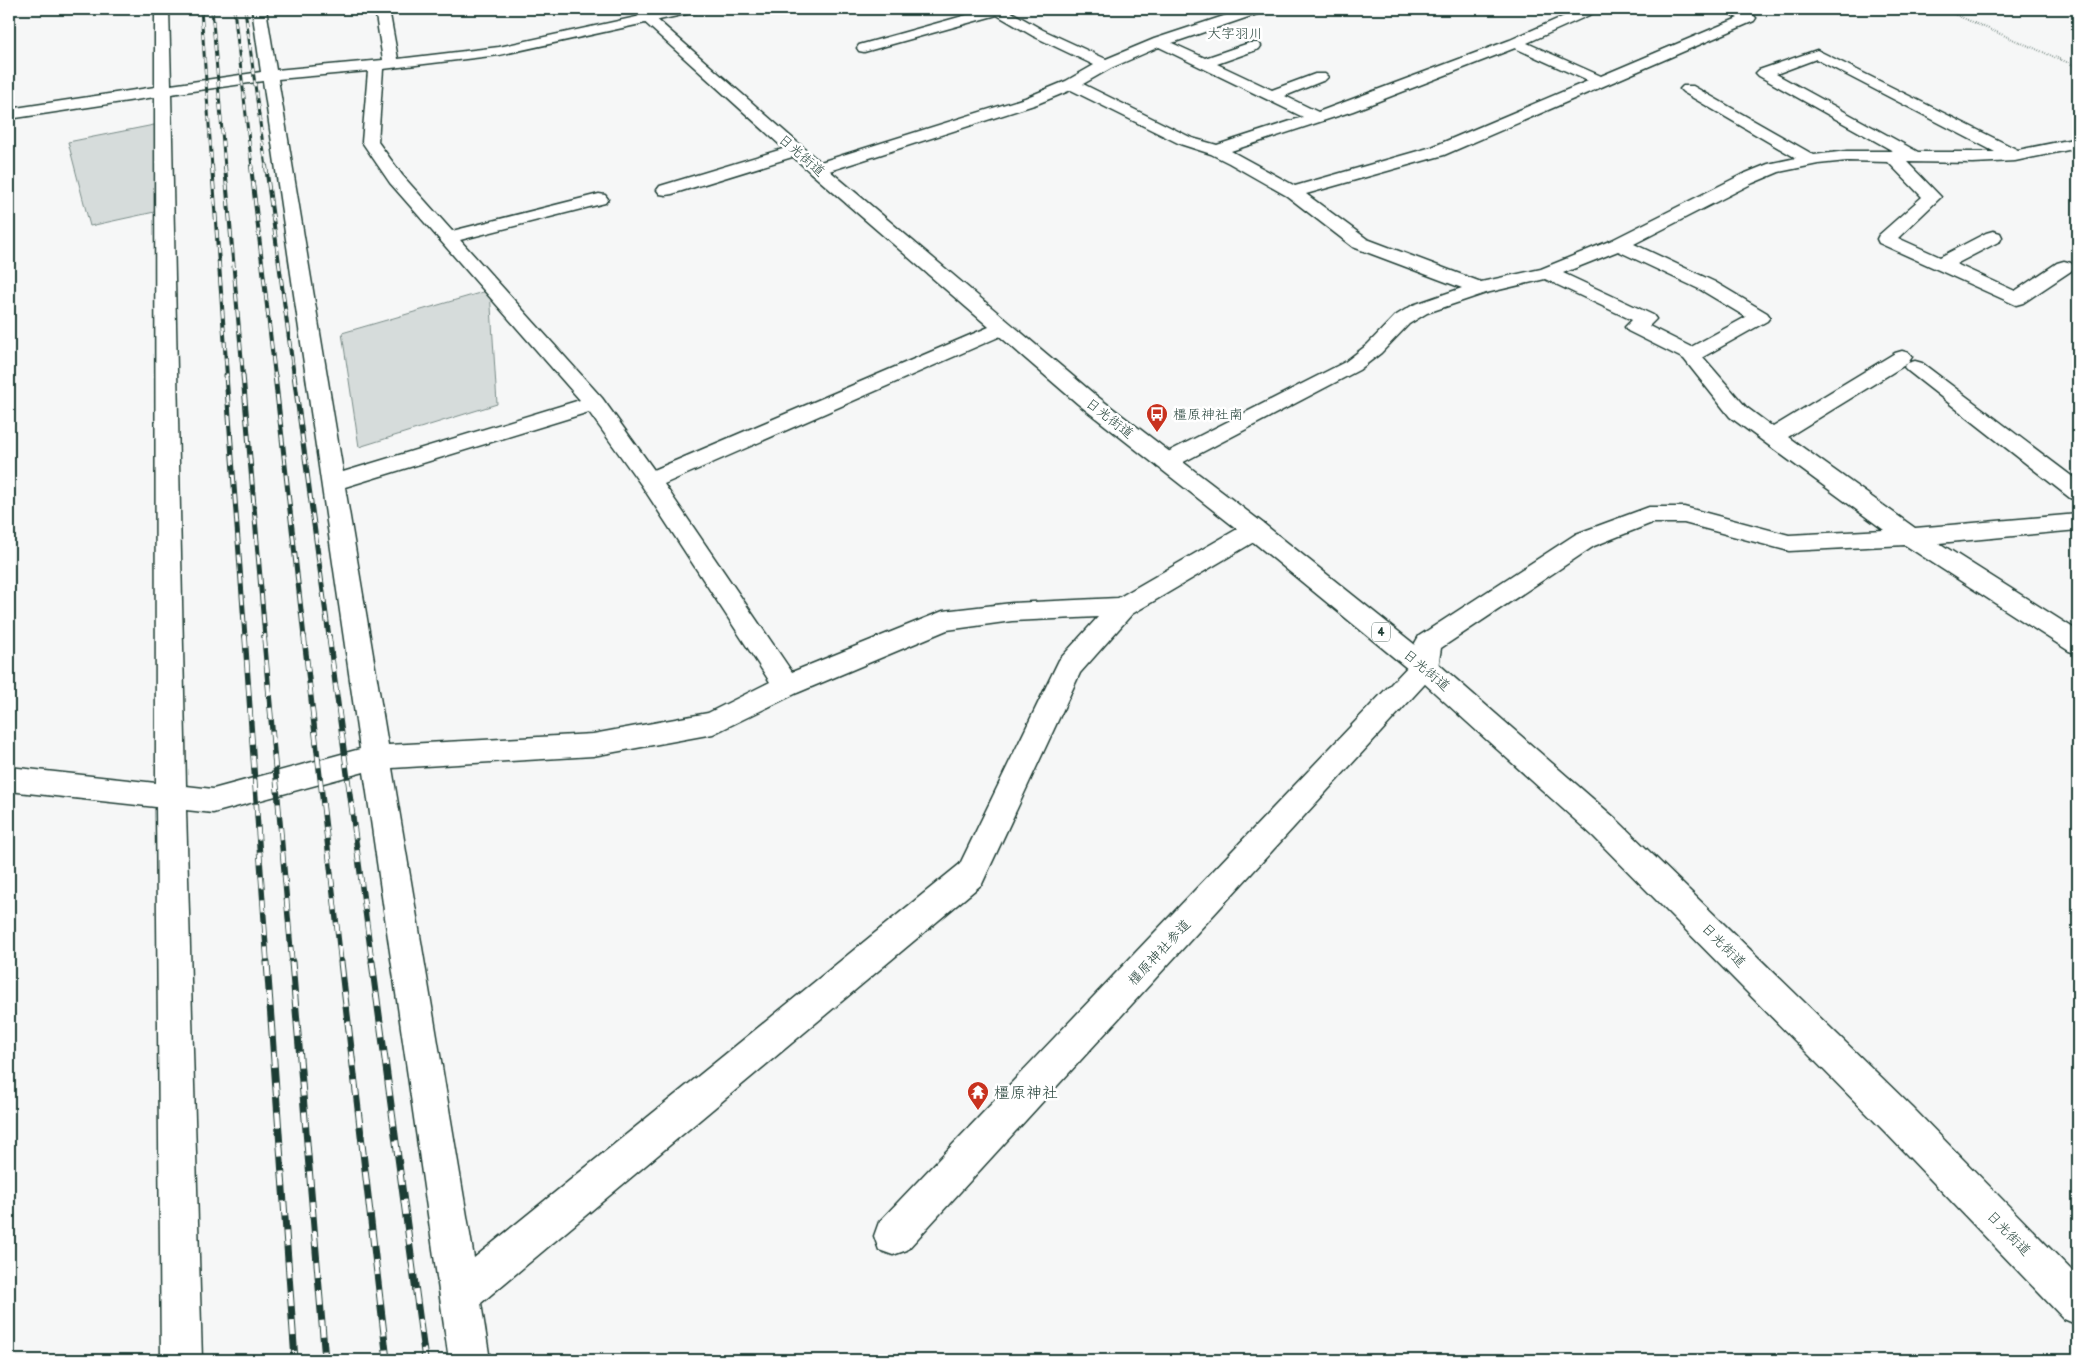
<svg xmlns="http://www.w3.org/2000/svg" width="2087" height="1369" viewBox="0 0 2087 1369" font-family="'Balsamiq Sans','Klee One',sans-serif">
	<rect width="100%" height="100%" fill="#f6f7f7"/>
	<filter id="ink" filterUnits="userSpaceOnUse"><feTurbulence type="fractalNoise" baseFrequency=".02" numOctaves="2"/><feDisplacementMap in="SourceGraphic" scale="10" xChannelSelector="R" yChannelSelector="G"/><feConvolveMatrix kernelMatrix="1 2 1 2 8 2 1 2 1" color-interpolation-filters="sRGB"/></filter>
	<g filter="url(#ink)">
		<path fill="#d6dcdb" stroke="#7a8c88" d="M159,124V211L90,226L68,142Z
			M490,290L497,404L359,447L342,333Z"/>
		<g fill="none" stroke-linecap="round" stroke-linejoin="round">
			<g stroke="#1f3d34" stroke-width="3">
				<path id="minor" d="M155,9H169L171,85L261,72L252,9H266L276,70L383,60L375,9H389L398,59L499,47L673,9H698L696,12L691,13L499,55L383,69L378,142L402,175L452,231L599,194L605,195L608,199L605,203L460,240L602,398L654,470L996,324L1003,322L1010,324L1013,328L1010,332L664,484L792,672L943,611L1012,603L1118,598L1246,524L1255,522L1264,524L1267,530L1264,536L1132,614L1080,673L982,884L481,1303L490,1360H449L364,772L213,813L186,810L202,1360H161L156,807L9,791V767L156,783L155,97L9,119V109L155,87ZM368,71L362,142L390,183L580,400L343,472L278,79ZM263,81L360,749L213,789L186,786L171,94ZM589,412L642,486L770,682L708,713L593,734L388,745L345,487ZM1098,617L1059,660L960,864L474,1258L392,768L593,756L713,734L797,693L947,630L1012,621Z
					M988,9H1006L1043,30L1106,59L1154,39L1245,9H1265L1263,12L1172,43L1205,58L1249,43H1259L1261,46L1259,49L1217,64L1272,90L1315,74H1325L1328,77L1325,80L1285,96L1318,112L1510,40L1580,9H1598L1596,12L1527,43L1601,76L1738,18L1726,12L1724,9C1736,9 1748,8 1756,18L1754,21L1444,155L1306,194L1367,239L1481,282L1541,269L1612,240L1741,175L1768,164L1796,158L1683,92L1680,89L1683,86H1693L1814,155L1847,151H1893L1759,76L1756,73L1759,70L1817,50L2018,150L2078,138V148L2015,161L1973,163L1907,162L1941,197L1898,238L1940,257L1986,233L1993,231L2000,233L2002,237L2000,241L1956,264L2015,291L2057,263L2064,261L2071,263L2074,267L2071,271L2023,303L2016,305L1879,243L1877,239L1879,235L1922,197L1888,162L1847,161L1818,164L1779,172L1753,183L1634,244L1715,282L1767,313L1770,317L1767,321L1703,357L1746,407L1773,427L1895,353L1902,351L1909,353L1912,357L1908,363L1915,361L1922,363L2078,481V501L2070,498L1908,371L1904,367L1908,363L1788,437L1915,528L2078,514V530L1939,543L2078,631V654L2069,651L1905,545L1789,551L1684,523H1652L1594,546L1441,648L1438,667L1434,674L907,1250L893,1255L879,1250L874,1236L879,1222L1411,663L1415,643L1419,636L1576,534L1649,507H1684L1789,535L1884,530L1730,417L1684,359L1628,331L1625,327L1632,320L1545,279L1486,293L1427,313L1409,324L1381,353L1359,370L1174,467L1166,469L1158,467L1155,462L1158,457L1345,362L1367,345L1395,316L1413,305L1462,288L1353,247L1287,196L1229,163L1211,154L1180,144L1071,90L1037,104L823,173H811L808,169L811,165L1025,98L1066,81L1094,65L1033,36L997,15L864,52L859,51L857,48L859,45ZM1159,47L1303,117L1217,145L1192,138L1083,84L1111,68ZM1515,48L1588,81L1432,147L1295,186L1231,151L1353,111ZM1816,59L1995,152H1918L1776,74ZM1618,251L1701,290L1746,317L1691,347L1649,326L1656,319L1653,315L1563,273Z
					M796,145L802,146L804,150L802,154L672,194L666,195L660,194L657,190L660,186Z"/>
			</g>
			<g stroke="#1f3d34" stroke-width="3">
				<path id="trunk" d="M630,9H645L823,165L1094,394L1264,524L1434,660L1616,819L1913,1108L2078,1277V1325L2064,1319L1887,1134L1594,837L1414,674L1246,536L1078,404L811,173Z"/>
			</g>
			<path stroke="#1f3d34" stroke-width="2" stroke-dasharray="0.5 2" stroke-linecap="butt" d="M1942,9L2078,67"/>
			<use href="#minor" fill="#fff" fill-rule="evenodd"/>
			<use href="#trunk" fill="#fff" fill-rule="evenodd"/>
			<g stroke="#1f3d34" stroke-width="3">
				<path id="rail-far4" d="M201,9L212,168
					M212,9L225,168
					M234,9L252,168
					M245,9L266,168"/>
			</g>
			<g stroke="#1f3d34" stroke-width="4">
				<path id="rail-far3" d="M212,166L227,376
					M225,166L243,376
					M251,166L275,376
					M266,166L294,376"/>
			</g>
			<g stroke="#1f3d34" stroke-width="5">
				<path id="rail-far2" d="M226,375L245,637
					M243,375L265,637
					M275,375L304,637
					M294,375L329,637"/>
			</g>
			<g stroke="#1f3d34" stroke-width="5.5">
				<path id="rail-far1" d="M245,636L267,963
					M264,636L292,963
					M304,636L341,963
					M329,636L372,963"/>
			</g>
			<g stroke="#1f3d34" stroke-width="7">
				<path id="rail" d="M267,962L295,1360
					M292,962L325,1360
					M341,962L387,1360
					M372,962L425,1360"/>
			</g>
			<use href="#rail-far4" stroke="#fff" stroke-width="2" stroke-dasharray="6" stroke-linecap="butt"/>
			<use href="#rail-far3" stroke="#fff" stroke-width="2.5" stroke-dasharray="8" stroke-linecap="butt"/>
			<use href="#rail-far2" stroke="#fff" stroke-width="3" stroke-dasharray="10" stroke-linecap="butt"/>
			<use href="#rail-far1" stroke="#fff" stroke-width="4" stroke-dasharray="12" stroke-linecap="butt"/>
			<use href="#rail" stroke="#fff" stroke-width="5" stroke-dasharray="15" stroke-linecap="butt"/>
		</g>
	</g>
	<defs>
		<g id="bus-pin" transform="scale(1.125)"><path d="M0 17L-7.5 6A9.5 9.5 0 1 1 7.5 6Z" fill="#c8321e" stroke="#fff"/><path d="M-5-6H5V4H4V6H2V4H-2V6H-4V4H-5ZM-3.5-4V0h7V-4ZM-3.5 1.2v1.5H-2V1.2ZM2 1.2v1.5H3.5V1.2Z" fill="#fff"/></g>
		<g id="temple-pin" transform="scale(1.125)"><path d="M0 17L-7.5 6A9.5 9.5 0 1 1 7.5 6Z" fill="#c8321e" stroke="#fff"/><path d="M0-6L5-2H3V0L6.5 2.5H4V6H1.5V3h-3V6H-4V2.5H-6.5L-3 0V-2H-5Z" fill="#fff"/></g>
	</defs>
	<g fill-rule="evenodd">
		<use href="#bus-pin" x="1157" y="414"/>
		<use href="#temple-pin" x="978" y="1092"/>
	</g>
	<g text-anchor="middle" stroke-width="5" stroke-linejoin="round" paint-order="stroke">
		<rect fill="#fff" stroke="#627771" stroke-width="1" x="1372" y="622.5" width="18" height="19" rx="4"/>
		<g font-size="12" font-weight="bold" fill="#1f3d34">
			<text x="1381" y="636">4</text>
		</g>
		<g font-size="14" fill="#1f3d34" stroke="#fff">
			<text x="1235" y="38">大字羽川</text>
		</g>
		<g font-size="14" fill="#1f3d34" stroke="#fff">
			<text transform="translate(802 155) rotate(41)" y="5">日光街道</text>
			<text transform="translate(1110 418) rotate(38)" y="5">日光街道</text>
			<text transform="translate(1427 670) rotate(40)" y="5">日光街道</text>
			<text transform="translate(1724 945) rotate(45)" y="5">日光街道</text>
			<text transform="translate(1159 952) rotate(-47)" y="5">橿原神社参道</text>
			<text transform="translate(2009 1233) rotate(46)" y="5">日光街道</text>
		</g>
		<g font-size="14" fill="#1f3d34" stroke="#fff" text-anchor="start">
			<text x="1173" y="419">橿原神社南</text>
		</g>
		<g font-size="16" fill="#1f3d34" stroke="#fff" text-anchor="start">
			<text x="994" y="1098">橿原神社</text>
		</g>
	</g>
	<rect width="2087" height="1369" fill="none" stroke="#fff" stroke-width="30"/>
	<rect x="15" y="15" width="2057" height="1339" fill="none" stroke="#1f3d34" stroke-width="2" filter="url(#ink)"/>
</svg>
